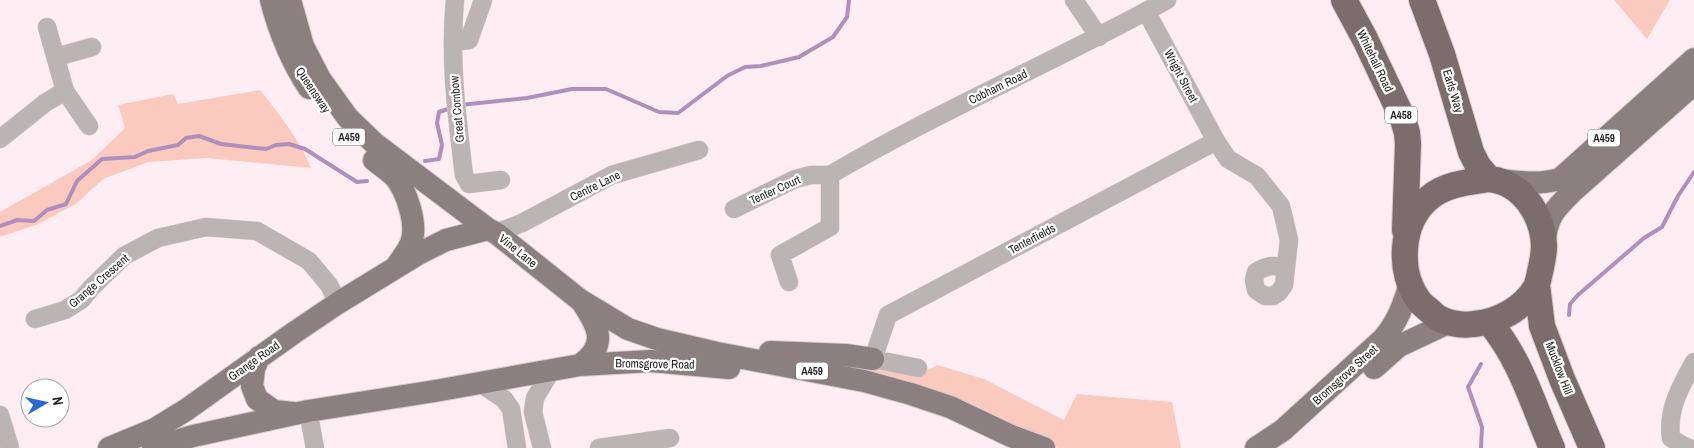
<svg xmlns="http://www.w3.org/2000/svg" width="1694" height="448" viewBox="0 0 1694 448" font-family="'Archivo Narrow',sans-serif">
	<rect width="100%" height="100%" fill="#feeef3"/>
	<path fill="#facabf" d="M1614,0H1670L1647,39Z
		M260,90C280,115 299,139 311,168L207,158L148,162L103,179L76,204L36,225L0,237V212L92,160L125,128L118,105L173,94L178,104Z
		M858,365L921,374L937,365L984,379L1064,420L1077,394L1172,402L1181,448H1058L831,368Z"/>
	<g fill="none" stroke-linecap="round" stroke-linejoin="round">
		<path stroke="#b18fbd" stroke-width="4" d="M460,105L527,98L572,89H606L659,112L678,113L727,76L745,67L761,66L799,57L833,37L847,17L849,0
			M425,161L439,159L442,145L437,123L439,112L451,108
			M0,226L17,220L34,221L47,210L66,204L77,181L102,159L135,157L148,151L178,145L186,138L199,136L221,144L266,149L276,145L289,144L305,149L357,182L367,181
			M1569,315L1570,304L1578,295L1644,238L1662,227L1678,196L1694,172
			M1481,448L1482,427L1468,387L1481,364"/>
		<g stroke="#d7c9cd" stroke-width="19">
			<path id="minor" d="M455,0C449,59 457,117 464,175L469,184L501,180
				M1074,0L1099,37
				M1146,11L1216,141L1228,159L1257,176L1281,206L1289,240L1284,285L1279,292L1273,296H1265L1256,290L1254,280L1256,272C1266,266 1275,263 1285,270
				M454,42L469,40L483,0
				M56,57L92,47
				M65,91L89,126
				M0,139L45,103L65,91L47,27
				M830,175C939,111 1056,61 1167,0
				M734,209L795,179L811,175H830
				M496,233L522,223L612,175L699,150
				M789,282L780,255L830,227V175
				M35,319L65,310L81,300L92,287L124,256L158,238L206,227L257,231L309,261L329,285L338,303
				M918,368L873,359L888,315L1216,141
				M478,382L504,399L511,409L517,448
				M308,411L315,448
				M0,415L10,448
				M542,448L533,412L535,398L551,371
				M599,448L670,438
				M1689,448L1682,445L1671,438C1667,409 1681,386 1694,362"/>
		</g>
		<g stroke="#d7c9cd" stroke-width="24">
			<path id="major" d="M271,0C279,31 291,61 309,88
				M290,0L303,46L320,79L348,118L374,143L488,229L496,233L580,300L628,329L657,339L717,353L864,381L911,394L950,407L1011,436L1044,448
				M374,160C380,165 389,171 395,177C407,192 418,225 411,243C408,251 401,259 396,267
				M1499,180C1520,182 1539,185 1560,179L1694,59
				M1544,244C1548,215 1553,211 1573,191L1694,84
				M770,352L846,355L873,359
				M259,357L254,369L252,386L257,399L274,411L293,413
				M580,365C609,345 598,326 582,302
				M1374,368L1399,346L1450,322
				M109,448L155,429L186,410L295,332L338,303L418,254L446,240L488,229
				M153,448L193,436L308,411L435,391L580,365L651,361L729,368
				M1256,448L1283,430L1383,339C1398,321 1403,306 1410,284"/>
		</g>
		<g stroke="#d7c9cd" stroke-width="28">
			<path id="highway" d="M1344,0L1365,39L1403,119L1407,133L1408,144L1405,230
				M1422,0L1442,54L1471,152L1478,166L1489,179
				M1489,179C1522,182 1543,215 1544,246C1544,255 1542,263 1540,272C1539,277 1538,282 1536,287C1523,309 1498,322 1474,324C1461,326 1444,323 1434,315C1430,310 1424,307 1420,302C1397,273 1400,222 1429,198C1445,184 1468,182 1489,179Z
				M1537,285L1542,326L1562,379L1592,448
				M1490,323C1521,360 1533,405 1552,448"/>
		</g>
		<use href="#minor" stroke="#bbb3b4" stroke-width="18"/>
		<use href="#major" stroke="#8c7f7f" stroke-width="22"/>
		<use href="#highway" stroke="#7b6c6d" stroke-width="26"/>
	</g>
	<g text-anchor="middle" stroke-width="4.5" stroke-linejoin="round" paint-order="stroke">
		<g fill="#fff" stroke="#666264" stroke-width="1">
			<rect x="1385" y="106.5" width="32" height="17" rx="4"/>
			<rect x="333" y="128.5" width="32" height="17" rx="4"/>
			<rect x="1588" y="129.5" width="32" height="17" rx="4"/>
			<rect x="796" y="362.5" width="32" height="17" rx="4"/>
		</g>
		<g font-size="11" font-weight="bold" fill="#251f21">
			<text x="1401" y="119">A458</text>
			<text x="349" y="141">A459</text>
			<text x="1604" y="142">A459</text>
			<text x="812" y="375">A459</text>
		</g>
		<g font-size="12" fill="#251f21" stroke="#fff">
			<text transform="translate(1375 61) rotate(64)" y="4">Whitehall Road</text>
			<text transform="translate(1181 76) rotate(62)" y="4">Wright Street</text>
			<text transform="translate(998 87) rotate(-26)" y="4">Cobham Road</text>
			<text transform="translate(313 90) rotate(56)" y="4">Queensway</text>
			<text transform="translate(1453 91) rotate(73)" y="4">Earls Way</text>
			<text transform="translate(457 109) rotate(-95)" y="4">Great Cornbow</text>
			<text transform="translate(595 186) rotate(-26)" y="4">Centre Lane</text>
			<text transform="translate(775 190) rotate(-24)" y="4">Tenter Court</text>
			<text transform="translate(1032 239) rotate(-28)" y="4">Tenterfields</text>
			<text transform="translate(518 251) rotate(39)" y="4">Vine Lane</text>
			<text transform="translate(99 281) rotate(-41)" y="4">Grange Crescent</text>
			<text transform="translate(254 361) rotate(-35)" y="4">Grange Road</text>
			<text transform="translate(655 364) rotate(1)" y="4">Bromsgrove Road</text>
			<text transform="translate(1559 368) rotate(69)" y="4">Mucklow Hill</text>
			<text transform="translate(1345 375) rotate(-42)" y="4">Bromsgrove Street</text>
		</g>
	</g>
	<g transform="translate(45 403) rotate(81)"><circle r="24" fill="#ffffff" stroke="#a8a5a6"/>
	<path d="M0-4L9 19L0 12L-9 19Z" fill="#2867d4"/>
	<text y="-8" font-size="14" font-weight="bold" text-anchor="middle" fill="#251f21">N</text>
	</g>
</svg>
